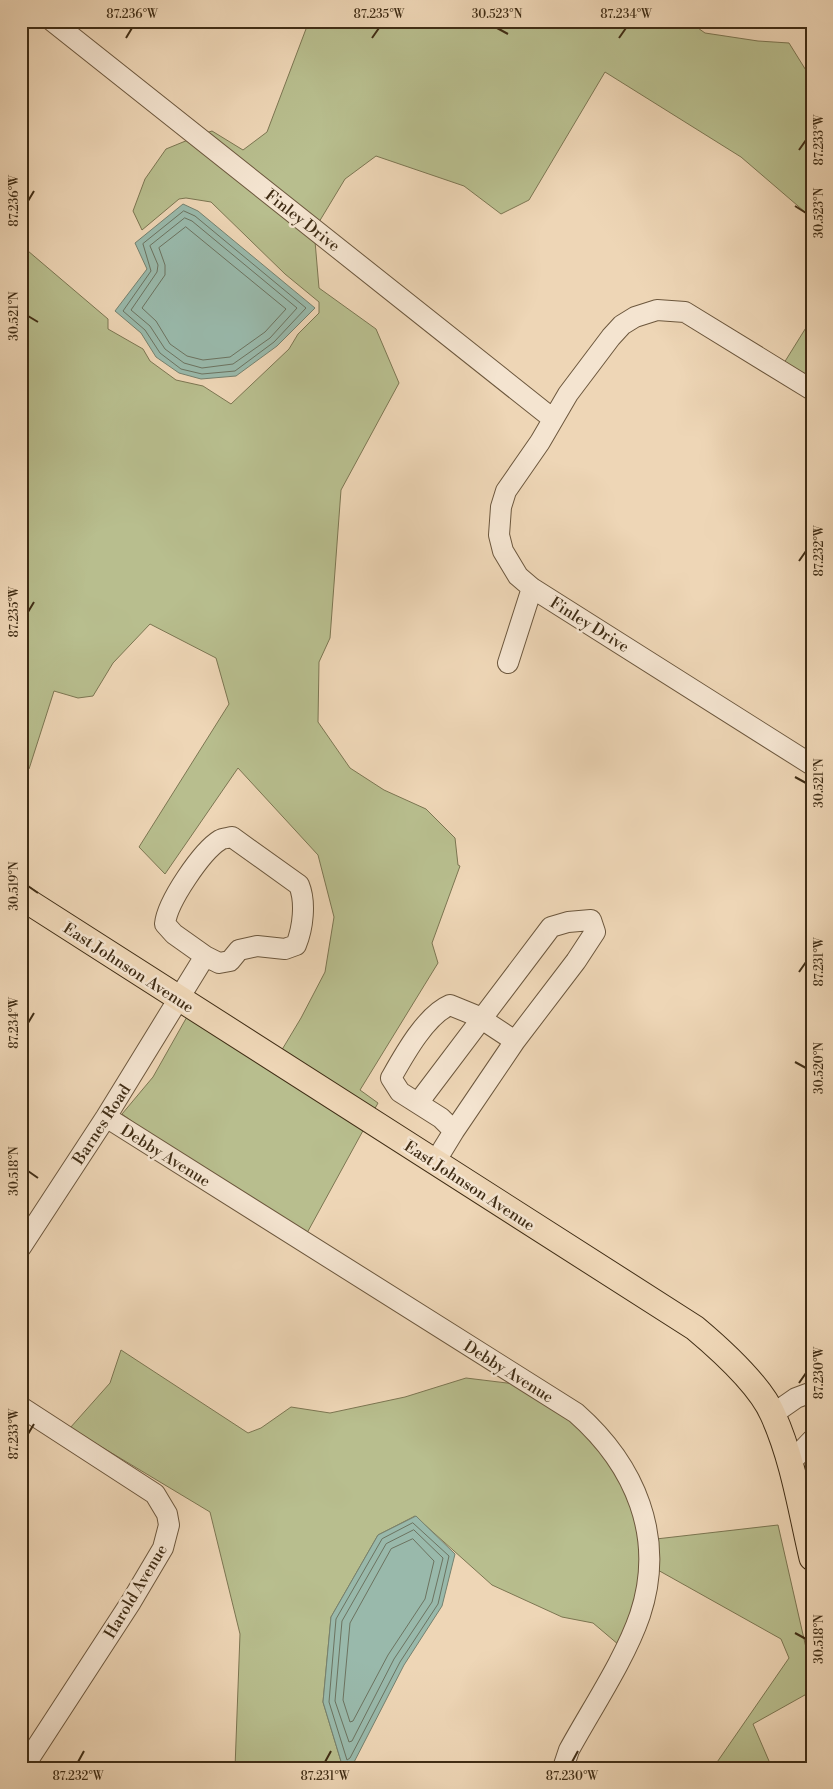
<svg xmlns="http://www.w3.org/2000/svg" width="833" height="1789" viewBox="0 0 833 1789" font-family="'Libre Bodoni',serif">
	<rect width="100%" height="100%" fill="#eed6b6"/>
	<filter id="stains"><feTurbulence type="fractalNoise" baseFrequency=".004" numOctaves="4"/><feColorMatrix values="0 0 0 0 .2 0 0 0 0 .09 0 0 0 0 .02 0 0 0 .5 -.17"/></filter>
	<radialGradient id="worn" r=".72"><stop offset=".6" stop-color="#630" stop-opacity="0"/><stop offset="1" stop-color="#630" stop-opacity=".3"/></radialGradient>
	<path fill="#b8be8e" stroke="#7c7652" d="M309,21H688L705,33L758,41L789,43L812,80V218L741,157L605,72L529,200L501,214L464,186L376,156L345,179L319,222L206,133L212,131L243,150L267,132Z
		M188,140L315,241L319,288L376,329L399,383L341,490L330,638L319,662L318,722L350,768L384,790L426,809L455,838L458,865L460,866L432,943L438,963L360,1090L378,1103L373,1112L280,1053L301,1018L325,972L334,917L318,855L238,768L165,874L139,847L229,704L216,658L150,624L113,663L93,696L78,698L54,691L29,769L21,764V245L108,319V329L143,349L150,361L176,380L203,386L231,404L289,349L298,334L319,313V302L285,274L211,202L186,198L179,199L142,230L133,211L145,179L166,149Z
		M812,318V380L784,363Z
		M188,1015L365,1127L307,1233L155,1138L122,1114L153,1077Z
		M121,1350L248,1433L261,1428L291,1407L330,1413L405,1397L466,1378L515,1384L571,1420L589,1436L618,1474L636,1518L641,1566L633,1612L619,1645L593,1623L562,1617L492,1585L415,1516L378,1535L331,1617L323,1702L343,1768H235L240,1634L210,1512L70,1428L110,1383Z
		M778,1525L812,1674V1691L753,1724L772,1768H713L789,1658L781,1639L656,1569V1539Z"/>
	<path fill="#99b9ab" stroke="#75816f" d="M183,204L198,211L315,308L277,346L236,376L201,379L179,373L156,357L141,333L115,311L147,269L135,243Z
		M416,1516L455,1554L442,1606L404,1665L351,1768H343L323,1702L331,1617L378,1535Z"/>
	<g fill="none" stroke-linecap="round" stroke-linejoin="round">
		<path stroke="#6c7360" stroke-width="1" d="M184,211L195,216L306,308L274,342L235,371L202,374L181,369L160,353L145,330L123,311L151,271L143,244Z
			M185,218L192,221L297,308L270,338L233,364L202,368L184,363L165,349L150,326L131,310L157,272L158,265L150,246Z
			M186,227L286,309L265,332L230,357L203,360L187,356L170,344L156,321L142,308L165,275V265L159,248Z
			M413,1523L449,1556L438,1604L400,1662L350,1758L347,1760L329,1702L336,1619L382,1539Z
			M414,1530L443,1558L432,1602L394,1659L352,1741L349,1742L335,1701L342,1621L386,1544Z
			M413,1539L434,1561L425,1599L388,1655L353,1721L350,1722L343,1700L350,1623L391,1549Z"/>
		<g stroke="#6c573d" stroke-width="22">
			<path id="minor" d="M52,21L553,419
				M812,390L685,312L657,310L635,317L622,325L611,337L568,394L540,442L506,491L501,507L499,535L503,551L518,576L532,588L812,765
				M508,663L532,588
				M418,1103L551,927L568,922L591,920L595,932L576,961L515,1041
				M106,1117L576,1413C635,1465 666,1537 640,1615C625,1659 592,1708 569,1750L563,1768
				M435,1162L454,1131L441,1118L400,1092L391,1078C404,1055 426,1015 450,1005L477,1016L515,1041L454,1131
				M21,1247L106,1117L205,956L219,963L230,961L239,950L257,946L285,949L296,945C303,928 306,902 299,885L232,837C228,838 223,838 220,840C202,851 167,902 165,924L174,934L205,956
				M21,1407L155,1494L167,1514L169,1525L163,1548L131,1602L23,1768
				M773,1414L796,1398L812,1392
				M789,1464L812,1440"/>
		</g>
		<g stroke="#402d15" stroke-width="27">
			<path id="major" d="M21,897L695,1328C720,1349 760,1385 773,1415C793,1459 801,1511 812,1558"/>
		</g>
		<use href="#minor" stroke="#f4e4d0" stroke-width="20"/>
		<use href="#major" stroke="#eed6b6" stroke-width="25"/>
	</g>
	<path fill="none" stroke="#402d15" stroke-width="2" d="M497,28L508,34M126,38L132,28M372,38L379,28M619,38L626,28M799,150L806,140M28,201L34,191M795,206L806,213M28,316L38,322M799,561L806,551M28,612L34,602M795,777L806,783M28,886L38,893M799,972L806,962M28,1023L34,1013M795,1062L806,1068M28,1171L38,1178M799,1383L806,1373M28,1434L34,1424M795,1633L806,1639M78,1762L84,1751M325,1762L331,1751M572,1762L578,1751"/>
	<g text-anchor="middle" stroke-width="5" stroke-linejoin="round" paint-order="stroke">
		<g font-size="16" fill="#402d15" stroke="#f4e4d0">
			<text transform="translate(303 220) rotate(38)" y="6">Finley Drive</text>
			<text transform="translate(590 624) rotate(32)" y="6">Finley Drive</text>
			<text transform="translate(129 967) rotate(33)" y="6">East Johnson Avenue</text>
			<text transform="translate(101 1124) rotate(-57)" y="6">Barnes Road</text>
			<text transform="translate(166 1155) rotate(32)" y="6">Debby Avenue</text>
			<text transform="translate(470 1185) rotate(33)" y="6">East Johnson Avenue</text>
			<text transform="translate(509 1371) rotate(32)" y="6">Debby Avenue</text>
			<text transform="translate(135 1591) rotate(-59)" y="6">Harold Avenue</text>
		</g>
	</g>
	<rect width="833" height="1789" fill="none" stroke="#eed6b6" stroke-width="55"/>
	<rect x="28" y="28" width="778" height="1734" fill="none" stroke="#402d15" stroke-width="2"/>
	<g font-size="12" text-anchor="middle" fill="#402d15">
		<text x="132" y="18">87.236°W</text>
		<text x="379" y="18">87.235°W</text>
		<text x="497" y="18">30.523°N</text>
		<text x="626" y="18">87.234°W</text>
		<text transform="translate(819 140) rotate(-90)" y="4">87.233°W</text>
		<text transform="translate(14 201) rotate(-90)" y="4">87.236°W</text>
		<text transform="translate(819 213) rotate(-90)" y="4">30.523°N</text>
		<text transform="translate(14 316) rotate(-90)" y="4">30.521°N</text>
		<text transform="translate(819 551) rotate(-90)" y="4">87.232°W</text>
		<text transform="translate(14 612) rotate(-90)" y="4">87.235°W</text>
		<text transform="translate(819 783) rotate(-90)" y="4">30.521°N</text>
		<text transform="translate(14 886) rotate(-90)" y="4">30.519°N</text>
		<text transform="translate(819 962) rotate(-90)" y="4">87.231°W</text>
		<text transform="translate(14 1023) rotate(-90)" y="4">87.234°W</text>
		<text transform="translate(819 1068) rotate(-90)" y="4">30.520°N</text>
		<text transform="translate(14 1171) rotate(-90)" y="4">30.518°N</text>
		<text transform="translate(819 1373) rotate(-90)" y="4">87.230°W</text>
		<text transform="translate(14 1434) rotate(-90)" y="4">87.233°W</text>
		<text transform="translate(819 1639) rotate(-90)" y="4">30.518°N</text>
		<text x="78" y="1780">87.232°W</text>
		<text x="325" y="1780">87.231°W</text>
		<text x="572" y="1780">87.230°W</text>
	</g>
	<rect width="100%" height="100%" filter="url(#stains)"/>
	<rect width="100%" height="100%" fill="url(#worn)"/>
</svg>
